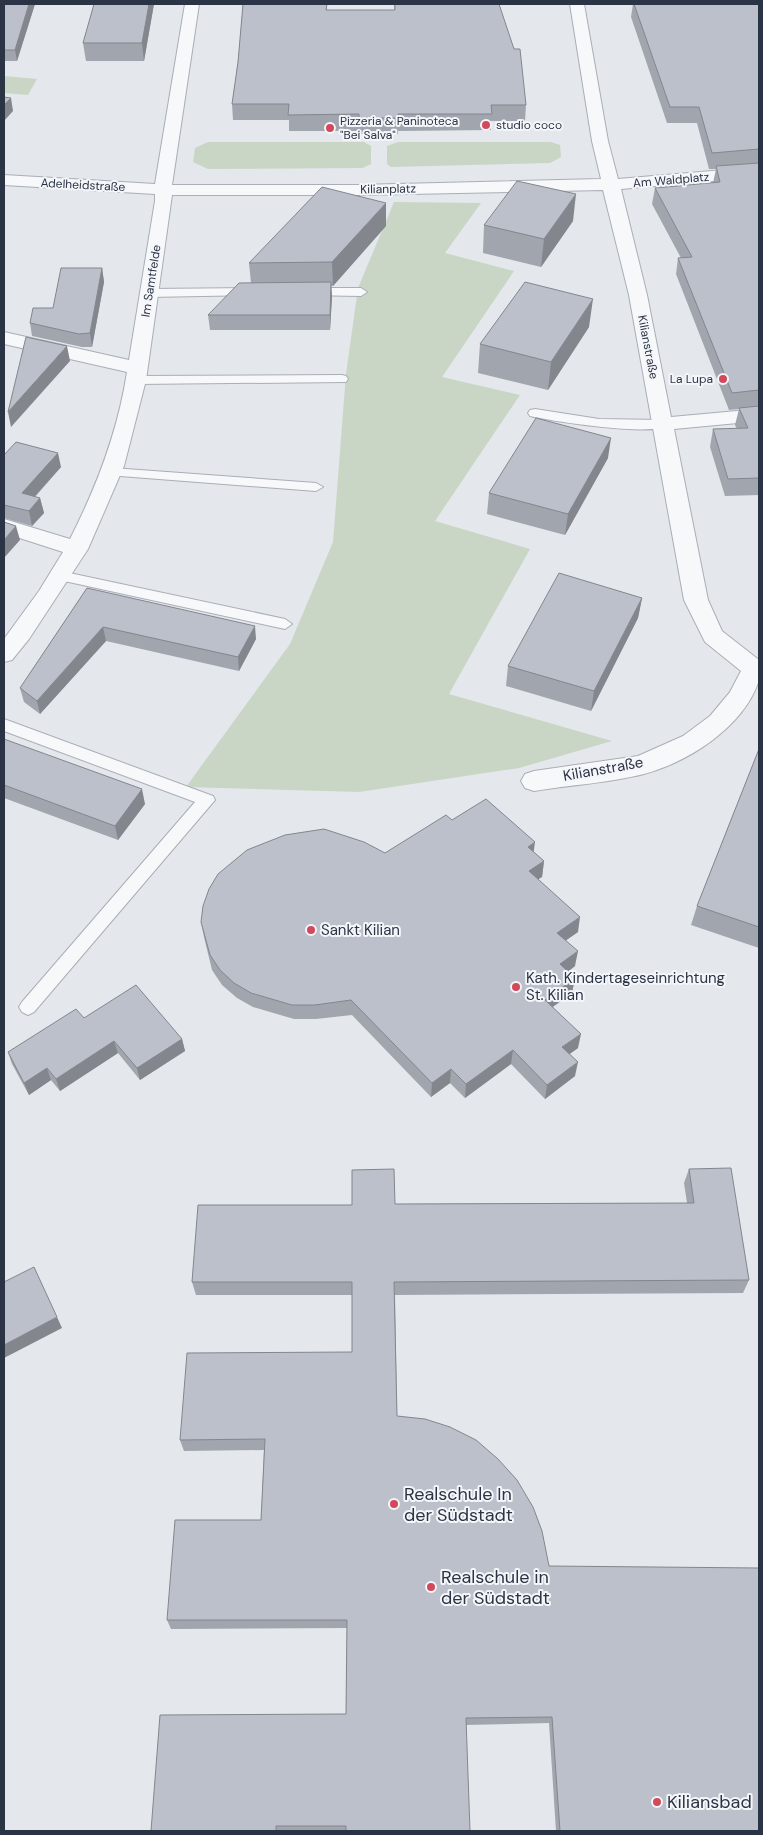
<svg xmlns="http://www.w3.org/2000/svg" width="763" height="1835" viewBox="0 0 763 1835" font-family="'DM Sans',sans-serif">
	<rect width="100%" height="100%" fill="#e4e7ec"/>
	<path fill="#c9d6c5" d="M4,76L37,79L28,95L4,93Z
		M208,142H364L371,146V164L363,168L208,169L193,162L195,148Z
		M398,142H551L560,145L561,157L550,163L391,167L387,164V146Z
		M394,202L481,203L445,253L514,271L442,377L520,395L435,521L530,549L449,694L612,741L519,768L359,792L186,787L290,644L333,542L346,374L358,288Z"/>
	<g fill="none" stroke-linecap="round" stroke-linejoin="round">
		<g stroke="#a9aeb7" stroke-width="2">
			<path id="lane" d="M253,288L257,289L259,292L257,295L149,297L143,293L149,289Z
				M307,288H361L367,292L361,296L303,295L301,292L303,289Z
				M342,375L346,376L348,379L346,382L136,384L130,380L136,376Z
				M535,409L599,419L663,420L670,424C658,438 550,421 530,416L528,413L530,410Z
				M112,468L316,483L323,487L316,491L107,475L105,472Z
				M60,571L285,619L292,624L285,629L55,579L53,576Z
				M4,719L213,796L215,800L34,1012L28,1015L22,1012L19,1007L22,1002L195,802L4,731Z"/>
		</g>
		<g stroke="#a9aeb7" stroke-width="2">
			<path id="street" d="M185,4H199L172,185H357L601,179L592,141L570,4H584L608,141L618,179L759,167V177L621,189L647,295L671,417L759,409V421L674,429L708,600L722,631L759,660C759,667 761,677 758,683C742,728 688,762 644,774C609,783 570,785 534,791L525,788L521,781L525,774L534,771L638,756L683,736L710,716L730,692L741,671L705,642L684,600L629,295L603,190L357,195H172L146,380L124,466L88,549L29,639L12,660L4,662V639L39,591L63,552L4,533V519L70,539C97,486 118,431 127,372L4,344V332L129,360L155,201V194L4,185V175L155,184Z"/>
		</g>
		<use href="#lane" fill="#f7f8fa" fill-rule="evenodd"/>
		<use href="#street" fill="#f7f8fa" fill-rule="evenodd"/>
	</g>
	<path fill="#a1a5ae" d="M4,4H35L17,61H4Z
		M94,4H154L144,61H86L83,43Z
		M243,4H327V10H394V4H499L526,105L525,121H491V130L398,131V134H359V131H289V120H233L232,104L238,62Z
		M633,4H759V495L725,496L710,447L713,429H737L735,425L739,409L729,410L676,274L678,258H681L652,204L655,188L713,183L716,169H709L697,123H667L631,17Z
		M573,221L541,267L483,253L484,225Z
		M386,226L333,286H331L332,297L330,330H210L208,315L251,283L249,263Z
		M102,268L104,282L92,347H82L32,336L30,323L53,308Z
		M589,327L548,390L478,373L480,344Z
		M4,455L61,467L35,497L40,498L44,513L32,526L4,518Z
		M608,458L565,535L487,514L489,493Z
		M87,588L256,639L239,671L106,641L40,714L24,702L20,688Z
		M642,598L638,618L591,711L506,686L508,666Z
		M4,739L145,804L118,840L4,798Z
		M759,749V948L691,925L697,906Z
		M452,820L533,852L544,861L542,877L538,879L578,932L566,940L575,966L568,972L575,978L572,993L553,1007L578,1048L569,1054L575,1076L545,1099L511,1064L465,1098L450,1083L431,1097L352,1015L316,1019H294L253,1007L237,998L222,985L212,970L204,937L201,922L385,853Z
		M84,1018L182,1039L185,1051L140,1080L118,1053L60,1091L51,1080L29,1095L12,1064L8,1052Z
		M689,1169L749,1280L743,1293L395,1295L397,1416L549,1566L759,1831H556L549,1723L466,1725L346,1831L278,1830L151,1831L346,1714L347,1628L171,1629L167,1620L261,1520L264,1450L184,1451L180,1440L352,1352V1295H196L192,1282L395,1204L687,1203L684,1183Z"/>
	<path fill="#83868d" d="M29,4H35L17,61L15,50Z
		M149,4H154L144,61L142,43Z
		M11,98L13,111L4,121V105Z
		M576,194L573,221L541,267L544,239Z
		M386,203V226L333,286L332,262Z
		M102,268L104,282L92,347L90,333Z
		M331,282L332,297L330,330V315Z
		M593,299L589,327L548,390L551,362Z
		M67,346L70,361L11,427L8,412Z
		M611,438L608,458L565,535L568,514Z
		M58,453L61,467L25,507L22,493Z
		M40,498L44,513L32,526L29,511Z
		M16,526L20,540L4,558V540Z
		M642,598L638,618L591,711L594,691Z
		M255,626L256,639L239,671L238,657Z
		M103,627L106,641L40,714L37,701Z
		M142,789L145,804L118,840L115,826Z
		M535,842L533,857L528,847Z
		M544,861L542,877L527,886L529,871Z
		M580,917L578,932L555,948L557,933Z
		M578,951L575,966L557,979L560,964Z
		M575,978L572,993L542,1014L545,1000Z
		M581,1034L578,1048L560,1061L562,1047Z
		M182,1039L185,1051L140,1080L137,1068Z
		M114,1041L118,1053L60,1091L56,1079Z
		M513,1050L511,1064L465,1098L466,1084Z
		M578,1062L575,1076L545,1099L547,1085Z
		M47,1068L51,1080L29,1095L24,1083Z
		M451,1069L450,1083L431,1097L432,1083Z
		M57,1317L62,1328L4,1358V1345Z"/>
	<path fill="#bbc0ca" stroke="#83868d" d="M4,4H29L15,50H4Z
		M94,4H149L142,43H83Z
		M243,4H327L326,10H395V4H499L514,49H520L526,105H491L492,114H398V118H359V114L288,115L289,104H232L238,62Z
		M634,4H759V149L712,153L699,107H670Z
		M4,97L11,98L4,105Z
		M759,163V390L732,393L678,258L692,257L655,188L720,182L716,166Z
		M517,181L576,194L544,239L484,225Z
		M322,187L386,203L332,262L249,263Z
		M61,268H102L90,333L79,334L30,323L33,308H53Z
		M331,282L330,315H208L239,283Z
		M525,282L593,299L551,362L480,344Z
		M26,337L67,346L8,412Z
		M759,406V478L728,479L713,429L748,428L739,408Z
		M536,418L611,438L568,514L489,493Z
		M16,442L58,453L22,493L40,498L29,511L4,505V455Z
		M4,522L16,526L4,540Z
		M559,573L642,598L594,691L508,666Z
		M87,588L255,626L238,657L103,627L37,701L20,688Z
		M4,739L142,789L115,826L4,785Z
		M759,749V927L697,906Z
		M486,799L535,842L528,847L544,861L529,871L580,917L557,933L578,951L560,964L575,978L545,1000L581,1034L562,1047L578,1062L547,1085L513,1050L466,1084L451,1069L432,1083L351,1000L315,1005H292L251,993L234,983L220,970L210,955L201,922L203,906L209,889L218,874L247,850L285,835L324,829L364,842L385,853L446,815L452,820Z
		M136,985L182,1039L137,1068L114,1041L56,1079L47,1068L24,1083L8,1052L76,1009L84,1018Z
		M731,1168L749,1280L394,1282L397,1416L425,1419L450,1427L476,1440L498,1459L517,1480L533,1507L542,1531L549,1566L759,1568V1831H560L552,1717L466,1718L470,1831H346V1826H276V1831H151L160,1715L346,1714L347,1620H167L175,1520H261L265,1439L180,1440L187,1353L352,1352V1282H192L198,1205H352V1170L394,1169L395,1204L694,1203L689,1169Z
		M34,1267L57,1317L4,1345V1282Z"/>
	<g fill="#d1495b" stroke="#f4f6f9" stroke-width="2">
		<circle cx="486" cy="125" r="5"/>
		<circle cx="330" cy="128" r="5"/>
		<circle cx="723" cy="379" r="5"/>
		<circle cx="311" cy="930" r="5"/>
		<circle cx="516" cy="987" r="5"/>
		<circle cx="394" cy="1504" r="5"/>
		<circle cx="431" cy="1587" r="5"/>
		<circle cx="657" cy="1802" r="5"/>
	</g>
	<g text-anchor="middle" stroke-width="4" stroke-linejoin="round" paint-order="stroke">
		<g font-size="12" fill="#2b3445" stroke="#f4f6f9" text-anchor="start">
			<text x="340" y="125">Pizzeria &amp; Paninoteca<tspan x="340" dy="14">"Bei Salva"</tspan></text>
			<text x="496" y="129">studio coco</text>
			<text x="713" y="383" text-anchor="end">La Lupa</text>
		</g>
		<g font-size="12" fill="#2b3445" stroke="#f4f6f9">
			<text transform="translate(671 180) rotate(-5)" y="4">Am Waldplatz</text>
			<text transform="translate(83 185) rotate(3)" y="4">Adelheidstraße</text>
			<text transform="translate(388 189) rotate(-1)" y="4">Kilianplatz</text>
			<text transform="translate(151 281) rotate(-81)" y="4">Im Samtfelde</text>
			<text transform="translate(648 347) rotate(79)" y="4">Kilianstraße</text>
		</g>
		<g font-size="15" fill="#2b3445" stroke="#f4f6f9">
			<text transform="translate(603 769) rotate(-10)" y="5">Kilianstraße</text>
		</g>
		<g font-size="15" fill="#2b3445" stroke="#f4f6f9" text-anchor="start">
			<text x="321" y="935">Sankt Kilian</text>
			<text x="526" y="983">Kath. Kindertageseinrichtung<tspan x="526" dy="17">St. Kilian</tspan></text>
		</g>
		<g font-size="18" fill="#2b3445" stroke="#f4f6f9" text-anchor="start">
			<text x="404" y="1500">Realschule In<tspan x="404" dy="21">der Südstadt</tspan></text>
			<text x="441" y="1583">Realschule in<tspan x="441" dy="21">der Südstadt</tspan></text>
			<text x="667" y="1808">Kiliansbad</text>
		</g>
	</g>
	<rect width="763" height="1835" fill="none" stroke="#2b3445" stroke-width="10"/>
</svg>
